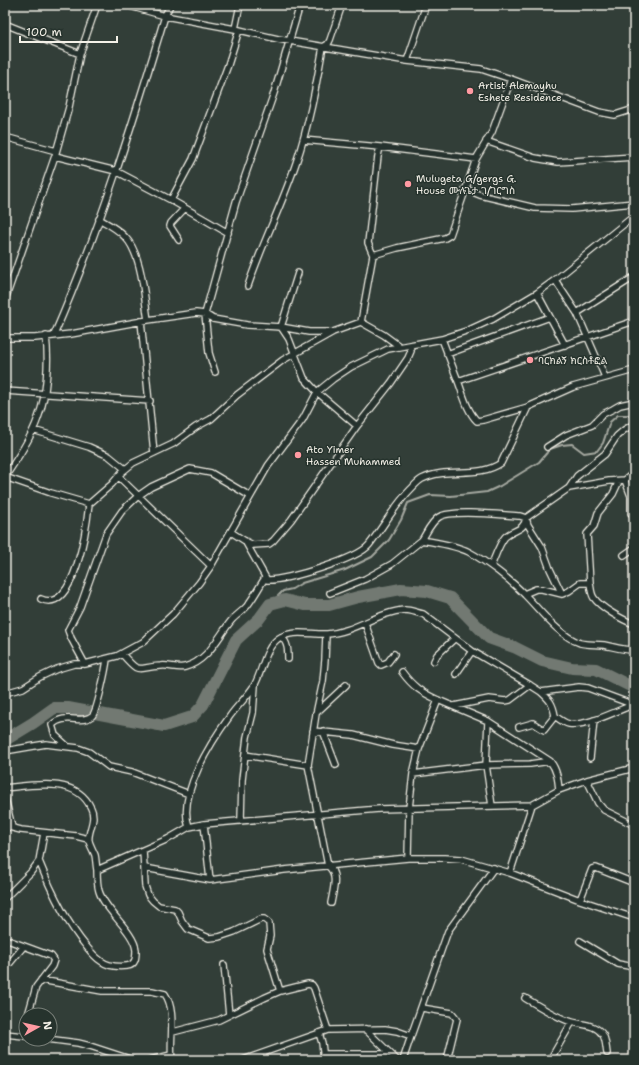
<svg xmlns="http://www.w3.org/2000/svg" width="639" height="1065" viewBox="0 0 639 1065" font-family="'Shantell Sans','Noto Sans Ethiopic',sans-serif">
	<rect width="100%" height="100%" fill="#323e38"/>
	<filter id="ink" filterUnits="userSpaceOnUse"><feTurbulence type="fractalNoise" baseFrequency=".025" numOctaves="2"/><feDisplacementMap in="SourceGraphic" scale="8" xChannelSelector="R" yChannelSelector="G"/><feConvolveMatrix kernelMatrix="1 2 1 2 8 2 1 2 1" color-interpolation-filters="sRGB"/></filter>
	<g filter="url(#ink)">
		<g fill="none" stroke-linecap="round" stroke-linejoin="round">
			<path stroke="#a6a9a1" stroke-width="2" d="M270,604L283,591L292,589L302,583L345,570L372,557L389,540L401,520L408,503L430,495L451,496L487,492L500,486L539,462L550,449L562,445L572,444L584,453L597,451L603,443L610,422L618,415H634"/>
			<path stroke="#727972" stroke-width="12" d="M5,740L33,723L54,708H68L164,726L192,717L203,705L236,640L259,619L270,604L285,600L305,605H329L358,597L401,589L427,591L450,598L489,638L514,647L542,661L572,668L596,669L634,688"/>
			<g stroke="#f4f1e8" stroke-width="8">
				<path id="minor" d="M126,5L165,16L235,29L278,39L407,61L481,69L511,79L599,112L615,115L634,109
					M5,24L80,54
					M235,29L240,5
					M407,61L426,5
					M5,137L56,151
					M303,140L380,147
					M486,141L535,158L558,162L634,157
					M55,156L116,171L171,200L228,233
					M465,189L480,195L535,208L572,209L634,203
					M171,200L193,159L228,65L239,30
					M99,219C108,224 118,229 125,237C142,254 144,296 148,320
					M179,240L170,226L171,223L185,208
					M373,255L397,248L445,238L450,235L476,159L492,132L511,79
					M298,273L281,327L289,339L304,378L317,392L357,426
					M555,280L577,313
					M248,286C262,244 282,205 296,163C309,125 316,86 323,47L328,44L330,40L342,5
					M537,293L565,345
					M5,300L55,156L69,107L80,54L97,5
					M141,321L154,453
					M634,321L458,381C463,394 467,411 477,421L483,420L528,407L573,387L634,370
					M361,322L384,335L399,346
					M54,335C99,232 133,123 165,16L170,5
					M5,338H35L71,334L148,320L196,313L205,314L213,319L247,325L281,327L309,332H331
					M442,339L458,381
					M447,354L550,317
					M215,372L209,353L205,314L236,202L274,93L300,5
					M605,377L577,313L634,277
					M5,391L150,401
					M33,430L89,447L109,456L125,469
					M547,447L566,435L592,425L603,414L613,409L620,405L634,402
					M5,477C17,459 31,438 38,418C47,395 49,361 46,336
					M5,477L51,493L89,504
					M119,477L211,566
					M625,480L631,496V513
					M569,488L577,476L605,454L617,436L624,430L634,424
					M231,532L245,541L253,545L269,544L273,541L291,520L357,426L391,383L408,358L411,351L410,346
					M422,540C427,532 431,522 439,517C452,509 503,515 520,516L526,518L528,525L542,547L550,569L562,594
					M245,541L267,580C285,581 358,559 369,545C384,526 394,506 411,489C414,486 418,481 422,479C447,466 478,479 501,463L528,407
					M624,555L634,548
					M491,566C495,557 499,544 505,537C513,529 524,532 526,518L569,488L609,481L625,480L634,473
					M590,583L587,534L594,526L598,513L613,494L619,481
					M330,593L365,579L392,564L422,540C438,543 455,545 469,552C486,561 512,581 525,595C540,610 559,636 580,643C587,645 596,644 604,645C614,647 623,650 634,650
					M524,594L536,589H542L562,594L569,591L580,583H590C591,588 591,594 594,598C601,608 623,620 634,624
					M41,599C75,615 87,524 89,504L112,484L122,472L133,463L173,444L196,427L211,419L237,395L283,360L333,332L361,322L373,255L368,243L378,156L380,147L476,159
					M365,623L379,663L381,665L388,662L394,654
					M281,637C288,642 288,651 288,659
					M122,654C141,676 136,667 161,666C170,665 177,669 185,667C208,661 218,637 231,621C236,615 242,612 247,606C254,597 259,587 265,578
					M434,661L437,655L454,639
					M85,664L71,638L68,630L80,607L106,534L122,511L138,496L151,487L190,469L211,473L250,496
					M402,672C413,687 421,692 438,700
					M456,674L472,651
					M541,692C550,700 553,704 555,716C559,719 564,723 569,724C585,727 617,711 632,705
					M5,693L23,688L40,677L57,669L74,664H85L117,656L143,642L173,614L199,583L211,566L268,466L303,419L317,392L333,379L351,367L388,349L442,339L469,330L493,319L537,293L555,280L634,216
					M454,706L489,699L505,701L510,700L530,685
					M316,713L346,685
					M488,721L486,765L492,806
					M519,727L533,723L544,730L555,716
					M313,731L353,735L393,745L419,749
					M323,731L336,765
					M67,746L55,735L52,725C65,712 81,725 92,716C97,712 106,668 107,659
					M5,751L46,744L78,748L89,752L109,767L132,772L189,794
					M245,755L308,765L316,714L323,681L325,660L326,635
					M590,758L594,720
					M308,765L328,866C339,874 333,891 331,903
					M413,774L419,749L438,700L488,721L550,761
					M587,780L598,803L604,810L634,825
					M5,788C33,785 77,776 91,808C97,820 87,832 89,841C90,845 93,850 95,855C96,859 96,865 97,870L168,839L189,827L204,824L379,809L532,805L559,790L587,780L634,768
					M5,798L12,827
					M241,820L242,780L247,737L253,713L255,686
					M204,824L210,880L284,870L408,858H445L461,859L510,873L580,900L634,918
					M5,826L21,830L76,836L88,839
					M189,827C177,795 211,742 230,716C237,706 247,697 254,686C263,671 264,648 279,638C293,629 312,635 327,634C355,632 378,612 405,610C411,610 417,613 423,614L472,651L530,685L541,692L579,687L588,688L634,705
					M143,850L145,886L148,895L153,901L159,906L175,909L178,912L182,921L188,929L209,938L219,937L234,932L261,919H264L269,923L270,936L267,949L280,991
					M408,858L409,808L413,774L486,765L530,764L550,761C557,770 558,779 559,790
					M39,861C51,891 65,921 86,946C90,951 95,957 101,961C108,966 119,967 127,966C136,965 136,957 136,950C134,931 105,911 99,891C97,884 97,877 97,870
					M145,868L210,880
					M510,873L532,805
					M5,898L31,872L39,861L44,833
					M580,900L592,869L596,868L634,883
					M5,939L24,946L5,969
					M580,941L618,964L634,967
					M24,946L51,956L54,960L52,966L36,987L28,1015
					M224,965L229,1015
					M41,980L102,991H152L165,994C177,1011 169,1041 172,1060
					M525,998C539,1006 557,1018 572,1022C583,1025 596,1024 603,1035C606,1040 606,1048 607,1053
					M422,1008L452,1013L457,1019L447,1060
					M26,1025L24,1036H26
					M365,1029L397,1060
					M173,1032L219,1020L264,998L280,991L308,984L312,985L314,988L328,1030
					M319,1033L322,1043L324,1060
					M5,1034L24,1036
					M411,1036L448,931L494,868
					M47,1039L78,1043L90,1046L133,1060
					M324,1054H389
					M150,1060L171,1055
					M243,1060L328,1030L385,1029L397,1031L411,1036L403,1060
					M550,1060L572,1022"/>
			</g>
			<use href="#minor" stroke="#26332d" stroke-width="5.5"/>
		</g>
	</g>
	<g fill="#ff9aa2" stroke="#26332d" stroke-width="1.5">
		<circle cx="470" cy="91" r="4"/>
		<circle cx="408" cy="184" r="4"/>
		<circle cx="530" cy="360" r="4"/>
		<circle cx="298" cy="455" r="4"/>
	</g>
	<g text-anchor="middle" stroke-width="3" stroke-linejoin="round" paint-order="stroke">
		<g font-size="10" fill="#f4f1e8" stroke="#26332d" text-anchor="start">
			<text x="478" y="89">Artist Alemayhu<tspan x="478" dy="12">Eshete Residence</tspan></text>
			<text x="416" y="182">Mulugeta G/gergs G.<tspan x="416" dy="12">House ሙሉጌታ ገ/ገርግስ</tspan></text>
			<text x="538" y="364">ባርክልኝ ክርስቶፎል</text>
			<text x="306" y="453">Ato Yimer<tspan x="306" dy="12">Hassen Muhammed</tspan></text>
		</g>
	</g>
	<rect width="639" height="1065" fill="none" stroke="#26332d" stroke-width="20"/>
	<rect x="10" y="10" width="619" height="1045" fill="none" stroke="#f4f1e8" stroke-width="1.5" filter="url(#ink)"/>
	<g transform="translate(38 1027) rotate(82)"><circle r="19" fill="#26332d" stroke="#787f78"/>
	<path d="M0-3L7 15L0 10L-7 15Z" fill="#ff9aa2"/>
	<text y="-6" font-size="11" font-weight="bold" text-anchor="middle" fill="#f4f1e8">N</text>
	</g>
	<path d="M20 36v6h97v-6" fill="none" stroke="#f4f1e8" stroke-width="2"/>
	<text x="26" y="36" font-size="12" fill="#f4f1e8" stroke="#26332d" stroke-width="3" paint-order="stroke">100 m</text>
</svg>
